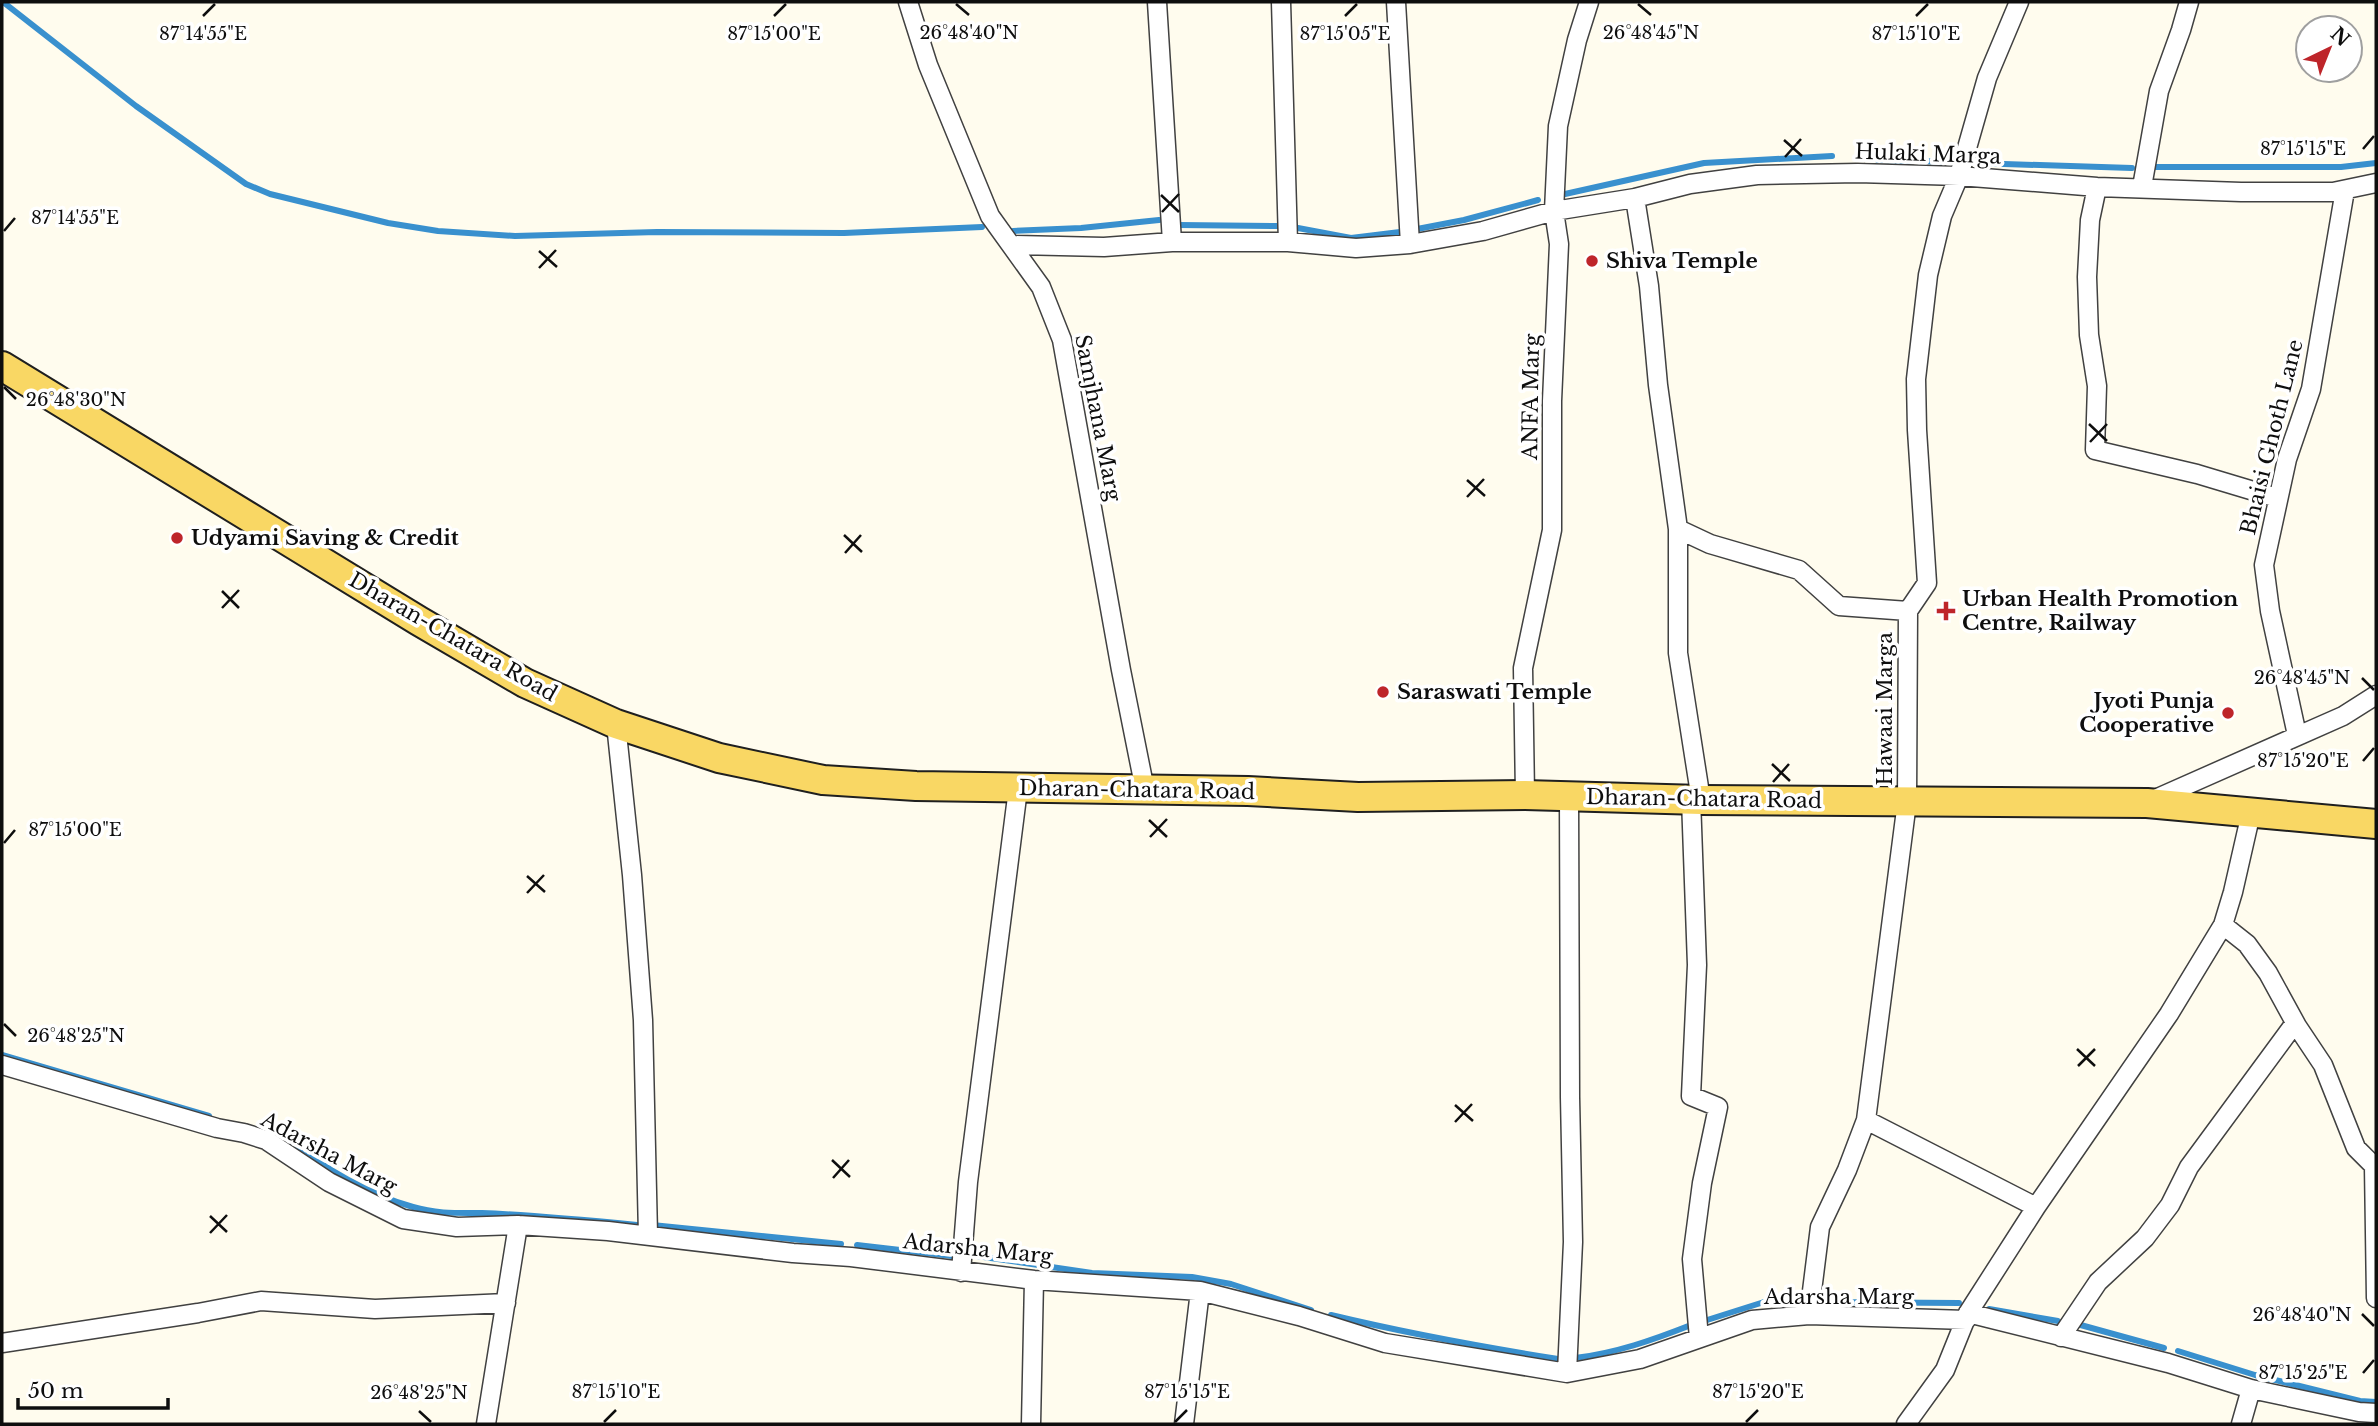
<svg xmlns="http://www.w3.org/2000/svg" width="2378" height="1426" viewBox="0 0 2378 1426" font-family="'Libre Baskerville',serif">
	<rect width="100%" height="100%" fill="#fffcee"/>
	<g fill="none" stroke-linecap="round" stroke-linejoin="round">
		<path stroke="#3990ce" stroke-width="6" d="M3,2L136,106L246,184L270,194L388,223L438,231L515,236L657,232L844,233L982,227
			M1878,160L1955,162
			M1974,163L2132,168
			M2150,167H2341L2376,163
			M1565,194L1704,163L1832,156
			M1179,225L1281,226
			M1298,228L1351,238L1400,232
			M1412,230L1464,220L1538,200
			M1013,231L1081,228L1159,220
			M2,1055L209,1116
			M282,1135C322,1167 364,1193 413,1207C436,1214 458,1213 482,1213C533,1215 585,1220 637,1225
			M652,1225L841,1244
			M857,1245L952,1256
			M970,1255L1092,1273L1192,1277L1231,1284L1311,1310
			M1817,1302L1959,1303
			M1989,1309L2058,1321
			M1331,1315C1406,1333 1482,1347 1558,1359
			M1704,1321L1764,1302L1799,1301
			M2077,1324L2164,1348
			M2178,1351L2255,1375L2360,1401L2376,1402
			M1575,1358C1616,1353 1653,1340 1691,1325"/>
		<g stroke="#414141" stroke-width="21">
			<path id="street" d="M908,2L928,65L990,216L1041,287L1062,340L1121,670L1145,790
				M1157,2L1172,242H1288L1356,248L1410,244L1483,231L1554,211L1635,198L1690,184L1757,175L1858,173L1959,176L2097,187L2241,192H2333L2376,183
				M1281,2L1288,242
				M1396,2L1410,244
				M2019,2L1987,78L1959,176L1942,216L1928,275L1916,379L1917,430L1927,583L1908,611L1907,802L1866,1120L2036,1207
				M2097,187L2090,220L2087,277L2089,335L2097,386L2095,450L2197,474L2277,498
				M2142,187L2159,91L2181,30L2189,2
				M1635,198L1649,286L1658,385L1678,529V653L1701,800
				M1012,245L1104,247L1172,242
				M1678,529L1710,544L1799,570L1839,606L1908,611
				M616,724L632,875L643,1020L648,1235
				M2297,735L2270,611L2264,565L2287,459L2311,389L2345,190
				M1525,795L1523,668L1552,530V401L1559,244L1554,211L1558,126L1577,40L1589,2
				M1691,799L1697,965L1691,1096L1718,1107L1702,1183L1692,1259L1699,1338
				M2153,800L2343,716L2376,695
				M2223,925L2247,944L2268,973L2297,1026L2323,1065L2356,1148L2374,1166L2376,1298
				M2,1065L217,1128L244,1133L266,1140L329,1182L403,1219L457,1227L518,1225L608,1231L793,1253L851,1257L1034,1280L1200,1291L1299,1316L1385,1343L1567,1373L1640,1359L1752,1320L1809,1315L1966,1320
				M961,1272L968,1182L1018,789
				M1968,1313L2168,1363L2251,1389L2359,1412L2376,1413
				M1809,1315L1820,1227L1847,1170L1866,1120
				M2061,1337L2098,1282L2145,1238L2170,1205L2189,1167L2295,1023
				M2,1343L198,1313L261,1301L375,1309L506,1303
				M1567,1373L1573,1242L1570,1097L1569,796
				M486,1424L518,1225
				M1031,1424L1034,1280
				M1184,1424L1200,1291
				M1906,1424L1945,1370L1968,1313L2036,1207L2169,1014L2223,925L2233,892L2251,813
				M2241,1424L2251,1389"/>
		</g>
		<g stroke="#1f1f1f" stroke-width="32">
			<path id="primary" d="M2,366L419,621L525,683L616,724L719,758L823,780L916,786L1248,791L1358,797L1525,795L1701,800L2147,803L2376,824"/>
		</g>
		<use href="#street" stroke="#fff" stroke-width="18"/>
		<use href="#primary" stroke="#f9d764" stroke-width="28"/>
	</g>
	<path fill="none" stroke="#0e0e0e" stroke-width="2.5" d="M956,4L969,15M1638,4L1651,15M203,16L215,4M774,16L786,4M1345,16L1357,4M1916,16L1928,4M1784,140L1802,156M2363,149L2374,136M1785,157L1801,139M1161,195L1179,212M1162,212L1179,194M4,231L15,218M539,251L557,267M539,268L556,250M4,387L16,399M2089,424L2107,441M2090,442L2107,424M1467,480L1485,496M1467,497L1484,479M844,535L862,552M845,553L861,535M222,591L239,608M222,608L239,590M2362,678L2374,690M2363,761L2374,748M1772,764L1790,781M1773,782L1789,764M1149,820L1167,837M1150,837L1167,819M4,843L15,830M527,876L545,892M527,893L544,875M4,1024L16,1036M2077,1049L2095,1066M2078,1066L2095,1049M1455,1105L1473,1121M1455,1122L1472,1104M832,1160L850,1177M833,1178L849,1160M210,1216L227,1232M210,1233L227,1215M2362,1314L2374,1326M2363,1373L2374,1360M419,1411L431,1422M604,1422L616,1410M1175,1422L1187,1410M1746,1422L1758,1410"/>
	<g fill="#be252a" stroke="#fff" stroke-width="2.5">
		<circle cx="1592" cy="261" r="7"/>
		<circle cx="177" cy="538" r="7"/>
		<path d="M1942.5 600.5h7v7h7v7h-7v7h-7v-7h-7v-7h7z"/>
		<circle cx="1383" cy="692" r="7"/>
		<circle cx="2228" cy="713" r="7"/>
	</g>
	<g text-anchor="middle" stroke-width="7" stroke-linejoin="round" paint-order="stroke">
		<g font-size="21" fill="#0e0e0e" stroke="#fff">
			<text transform="translate(1928 154) rotate(2)" y="7">Hulaki Marga</text>
			<text transform="translate(1531 397) rotate(-89)" y="7">ANFA Marg</text>
			<text transform="translate(1098 418) rotate(79)" y="7">Samjhana Marg</text>
			<text transform="translate(2272 437) rotate(-76)" y="7">Bhaisi Ghoth Lane</text>
			<text transform="translate(453 637) rotate(30)" y="7">Dharan-Chatara Road</text>
			<text transform="translate(1885 709) rotate(-90)" y="7">Hawaai Marga</text>
			<text transform="translate(1137 790) rotate(1)" y="7">Dharan-Chatara Road</text>
			<text transform="translate(1704 799) rotate(1)" y="7">Dharan-Chatara Road</text>
			<text transform="translate(329 1153) rotate(28)" y="7">Adarsha Marg</text>
			<text transform="translate(978 1249) rotate(6)" y="7">Adarsha Marg</text>
			<text x="1839" y="1304">Adarsha Marg</text>
		</g>
		<g font-size="21" font-weight="bold" fill="#0e0e0e" stroke="#fff" text-anchor="start">
			<text x="1606" y="268">Shiva Temple</text>
			<text x="191" y="545">Udyami Saving &amp; Credit</text>
			<text x="1962" y="606">Urban Health Promotion<tspan x="1962" dy="24">Centre, Railway</tspan></text>
			<text x="1397" y="699">Saraswati Temple</text>
			<text x="2214" y="708" text-anchor="end">Jyoti Punja<tspan x="2214" dy="24">Cooperative</tspan></text>
		</g>
	</g>
	<g font-size="18" text-anchor="middle" fill="#0e0e0e" stroke="#fff" stroke-width="7" stroke-linejoin="round" paint-order="stroke">
		<text x="969" y="39">26°48'40"N</text>
		<text x="1651" y="39">26°48'45"N</text>
		<text x="203" y="40">87°14'55"E</text>
		<text x="774" y="40">87°15'00"E</text>
		<text x="1345" y="40">87°15'05"E</text>
		<text x="1916" y="40">87°15'10"E</text>
		<text x="2303" y="155">87°15'15"E</text>
		<text x="75" y="224">87°14'55"E</text>
		<text x="76" y="406">26°48'30"N</text>
		<text x="2302" y="684">26°48'45"N</text>
		<text x="2303" y="767">87°15'20"E</text>
		<text x="75" y="836">87°15'00"E</text>
		<text x="76" y="1042">26°48'25"N</text>
		<text x="2302" y="1321">26°48'40"N</text>
		<text x="2303" y="1379">87°15'25"E</text>
		<text x="616" y="1398">87°15'10"E</text>
		<text x="1187" y="1398">87°15'15"E</text>
		<text x="1758" y="1398">87°15'20"E</text>
		<text x="419" y="1399">26°48'25"N</text>
	</g>
	<rect width="2378" height="1426" fill="none" stroke="#0e0e0e" stroke-width="7"/>
	<g transform="translate(2329 49) rotate(43)"><circle r="33" fill="#ffffff" stroke="#9f9f9f" stroke-width="2"/>
	<path d="M0-5L12 26L0 18L-12 26Z" fill="#be252a"/>
	<text y="-10" font-size="19" font-weight="bold" text-anchor="middle" fill="#0e0e0e">N</text>
	</g>
	<path d="M18 1398v10h150v-10" fill="none" stroke="#0e0e0e" stroke-width="3.5"/>
	<text x="28" y="1398" font-size="21" fill="#0e0e0e" stroke="#ffffff" stroke-width="5" paint-order="stroke">50 m</text>
</svg>
